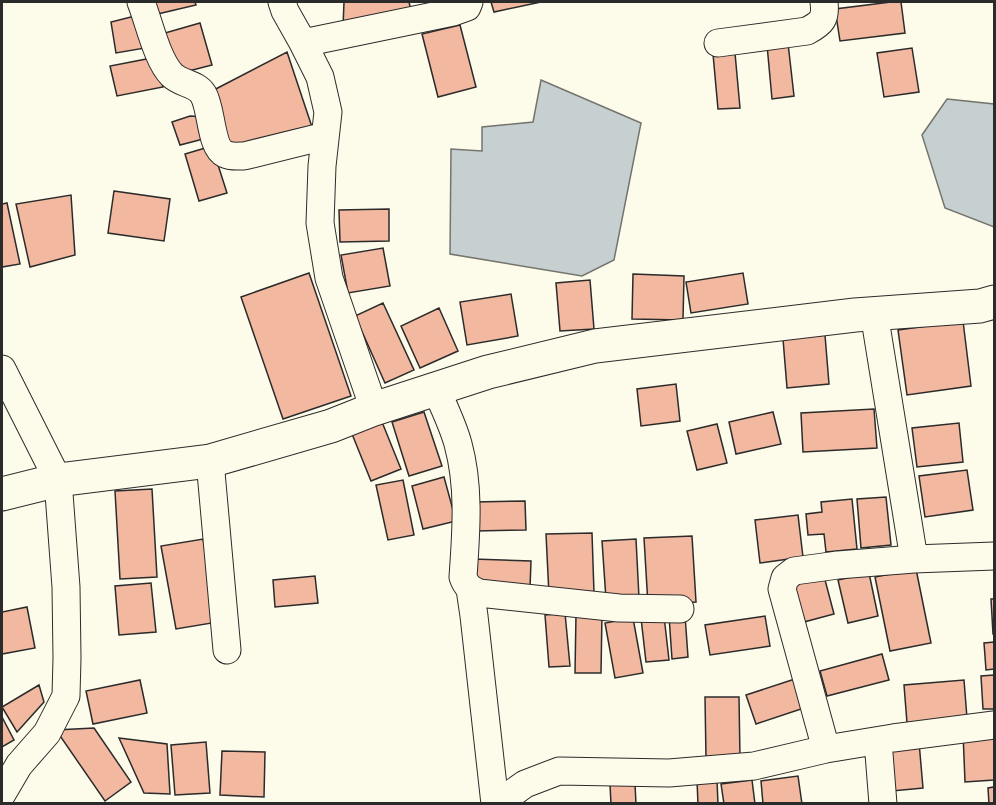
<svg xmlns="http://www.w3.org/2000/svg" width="996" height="805" viewBox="0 0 996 805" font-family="'Open Sans',sans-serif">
	<rect width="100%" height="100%" fill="#fdfbea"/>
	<path fill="#c7d0d0" stroke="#74746e" stroke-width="1.5" d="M541,80L641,123L614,260L582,276L450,254L451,149L482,151V127L533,122Z
		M947,99L994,104V227L945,208L922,135Z"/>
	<path fill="#f2b8a0" stroke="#2b2b2b" stroke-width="1.5" d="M146,2H195L196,5L149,16Z
		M344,2H409L413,19L343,27Z
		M491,2H541L494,12Z
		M891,2H901L905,33L840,41L835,9Z
		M143,14L151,47L116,53L111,22Z
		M200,23L212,65L177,74L165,33Z
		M460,25L476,87L438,97L422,34Z
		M788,43L794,96L772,99L767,45Z
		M912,48L919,92L884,97L877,53Z
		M287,52L312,127L228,149L210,92Z
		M735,53L740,108L718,109L713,54Z
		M157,57L163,87L117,96L110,66Z
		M190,116L206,117L211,137L180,145L172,122Z
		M212,146L227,193L199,201L185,154Z
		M114,191L170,199L164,241L108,233Z
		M71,195L75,255L30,267L16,204Z
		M7,203L20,264L2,267V204Z
		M389,209V241L340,242L339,210Z
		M383,248L390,286L348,293L341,255Z
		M309,273L351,396L283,419L241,297Z
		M743,273L748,304L691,313L686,282Z
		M633,274L684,276L683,320L632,319Z
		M590,280L594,329L560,331L556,283Z
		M511,294L518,336L467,345L460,302Z
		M383,303L414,370L385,383L355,316Z
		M439,308L458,351L420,368L401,326Z
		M963,321L971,386L907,395L898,330Z
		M825,335L829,384L787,388L783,339Z
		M676,384L680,421L641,426L637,389Z
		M874,409L877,448L803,452L801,413Z
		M424,412L442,466L409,476L392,422Z
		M773,412L781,444L736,454L729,422Z
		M382,422L401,469L371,481L352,434Z
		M959,423L963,462L917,467L912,428Z
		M717,424L727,463L697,470L687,431Z
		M967,470L973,510L925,517L919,476Z
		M444,477L456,521L423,529L412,486Z
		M403,480L414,535L388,540L376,485Z
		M152,489L157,577L120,579L115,491Z
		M886,497L891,545L861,548L857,499Z
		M852,499L857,549L826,552L824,534L808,535L806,514L822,512L821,502Z
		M525,501L526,530L475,531L474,502Z
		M798,515L803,557L760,563L755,520Z
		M592,533L594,593L549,595L546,534Z
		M692,536L696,602L648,605L644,538Z
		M203,539L218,622L176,629L161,546Z
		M636,539L639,598L606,599L602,541Z
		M473,559L531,561L530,588L472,587Z
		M916,569L931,643L890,651L875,577Z
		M869,573L878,616L848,623L838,580Z
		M315,576L318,603L275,607L273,580Z
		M824,576L834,614L804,622L794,585Z
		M151,583L156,632L119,635L115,586Z
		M991,599H994V634H993Z
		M27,607L35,648L2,654V612Z
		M565,613L570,666L549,667L545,615Z
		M576,614H602L601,673H575Z
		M685,615L688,657L672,659L669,616Z
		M664,616L669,660L646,662L641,618Z
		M765,616L770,646L710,655L705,625Z
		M633,618L643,673L615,678L605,623Z
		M994,642V669L986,670L984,643Z
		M882,654L889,680L827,696L820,671Z
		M994,675V709H983L981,676Z
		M801,677L810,706L756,724L746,695Z
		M140,680L147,713L93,724L86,691Z
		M964,680L967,718L907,723L904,685Z
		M39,685L44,702L17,732L2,707Z
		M705,697H739L740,758H706Z
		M2,717L14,740L2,747Z
		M94,728L131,782L105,801L56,730Z
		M994,732V780L965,782L963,733Z
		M119,738L167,744L170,794L144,793Z
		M206,742L210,793L175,795L171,745Z
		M919,742L923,788L892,791L887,746Z
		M222,751L265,752L264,797L220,795Z
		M798,776L802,804H763L761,781Z
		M717,780L718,804H698L697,781Z
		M752,780L755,804H724L721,784Z
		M635,784L636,804H611L610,785Z
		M994,787V804H989L988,788Z"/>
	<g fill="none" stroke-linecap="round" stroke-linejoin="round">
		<g stroke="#2b2b2b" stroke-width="29">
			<path id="minor" d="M141,2C149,22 157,60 172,75C181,84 196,83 203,94C212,108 210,147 225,154C231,157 237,156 244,156L325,136
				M282,2L285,11L303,43L320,77L328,112L322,166L320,223L329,278L374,409
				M303,43L453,12L467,7L469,2
				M718,43L807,31C822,23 826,19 824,2
				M874,313L914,559
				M2,369L58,480L66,587L67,658L66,696L47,733L19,765L2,794
				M436,388C443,406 453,425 458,444C470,487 466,533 463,577C466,586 470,589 479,593L619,608L680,609
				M210,461L227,650
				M470,589L474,616L495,804
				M878,741L883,804
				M826,749L782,589L785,578L794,571L838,565L914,559L994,556
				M497,804L525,784L559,771L669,773L754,766L826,749L893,738L994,725"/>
		</g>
		<g stroke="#2b2b2b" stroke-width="35">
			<path id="tertiary" d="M2,494L58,480L210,461L331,426L374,409L488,372L595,346L855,315L980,306L994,302"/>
		</g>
		<use href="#minor" stroke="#fdfbea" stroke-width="27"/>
		<use href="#tertiary" stroke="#fdfbea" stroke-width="33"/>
	</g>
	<rect width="996" height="805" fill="none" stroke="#2b2b2b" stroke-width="6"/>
</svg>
